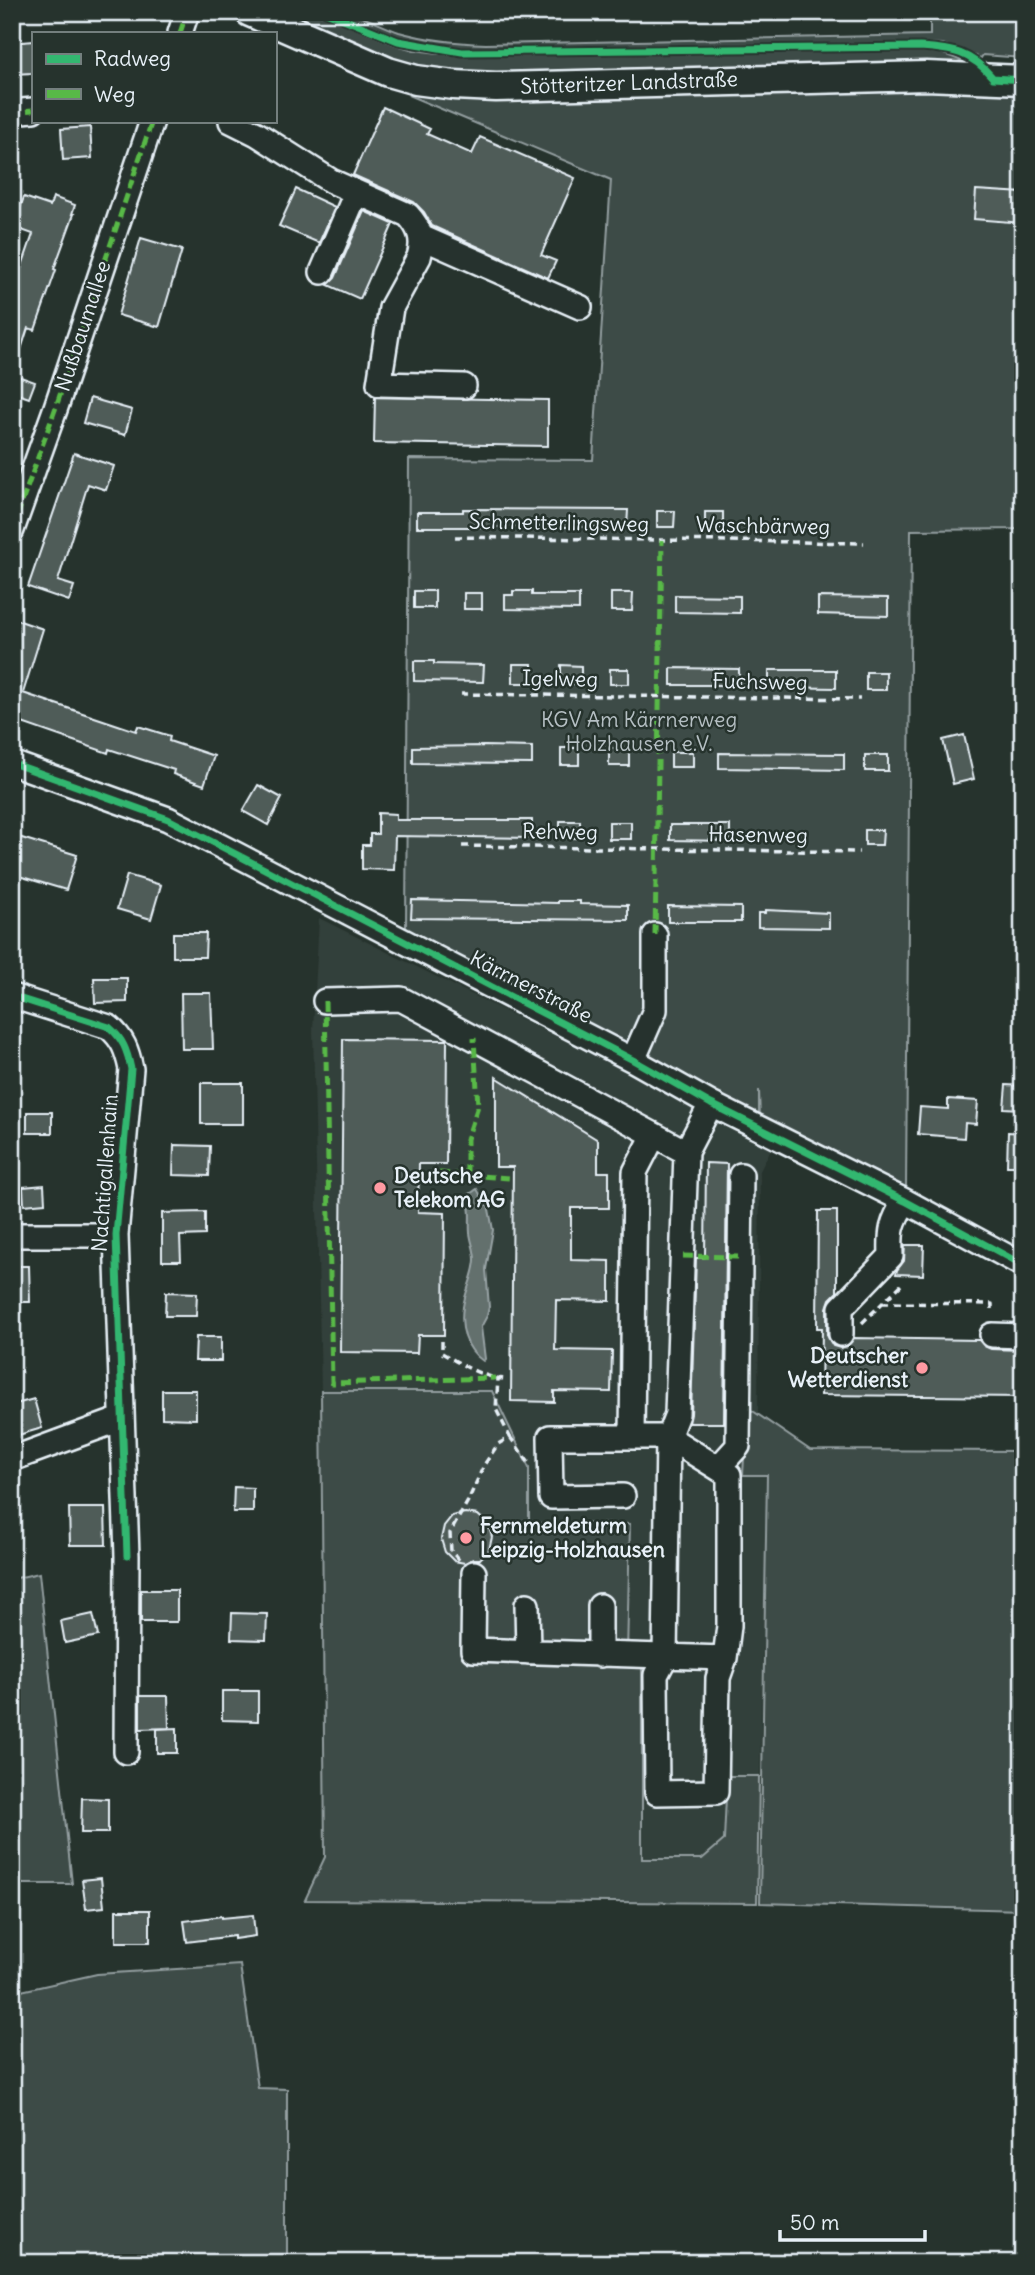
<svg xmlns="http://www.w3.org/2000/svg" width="1035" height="2275" viewBox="0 0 1035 2275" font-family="Delius,sans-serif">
	<rect width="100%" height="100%" fill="#26332d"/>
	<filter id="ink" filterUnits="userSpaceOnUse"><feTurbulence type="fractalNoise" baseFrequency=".0143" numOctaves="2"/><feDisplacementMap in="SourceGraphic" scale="14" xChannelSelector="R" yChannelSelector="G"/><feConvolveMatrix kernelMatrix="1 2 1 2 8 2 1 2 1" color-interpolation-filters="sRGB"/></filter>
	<g filter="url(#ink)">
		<path fill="#333f3a" d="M319,918L773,1145L760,1171L758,1414L767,1475L757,1903L305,1900L325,1857L321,1391L313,1029Z"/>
		<path fill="#3e4b47" stroke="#939ea0" stroke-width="2" d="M271,12H316L396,45L414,50L462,56L919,51L941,53L979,67L494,79L414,71Z
			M337,12C359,12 378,25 399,32C427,40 457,43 486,44L930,35V12H1023V58L983,55L981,58L943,44L919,43L463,48L399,38Z
			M962,90L1023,95V529L911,530L906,1189L760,1119L759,1090V1122L406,928L409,459L593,460L611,180L408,95Z
			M321,1391H492L529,1468V1523L630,1524L627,1655L642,1663V1859H702L724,1840L727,1776H759L757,1903L305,1900L325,1857Z
			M747,1407L810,1450L1023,1451V1910L760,1903L767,1475H743Z
			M39,1573L72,1884H12V1579Z
			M240,1965L258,2088L287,2089V2263H12V1993L97,1974Z"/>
		<path fill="#636f6d" stroke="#98a3a5" stroke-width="2" d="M477,1189L486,1205L488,1204L493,1230L486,1269L489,1307L487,1316L481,1327L485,1359L483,1361C465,1349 460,1327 463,1307C465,1291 474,1277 475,1260C475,1250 471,1242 470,1233C469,1225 471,1214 469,1206C469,1203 467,1199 467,1196Z"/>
		<path fill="#505c59" stroke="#e8f1f8" stroke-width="2" d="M33,41V73L12,74V43Z
			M383,107L430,129L427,134L472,154L480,137L575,178L541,255L556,261L548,278L432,226L424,212L414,202L353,175Z
			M90,127L92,158L63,160L61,129Z
			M296,189L335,207L319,243L279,226Z
			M976,190L1023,193V223L974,219Z
			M24,197L50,206L53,197L75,205L72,214H74L54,269L56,270L35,330L28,328L15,368L12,367V295L33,234L13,227Z
			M364,211L393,224L360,299L328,285L335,278Z
			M141,238L182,250L159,327L118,315Z
			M12,374L35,382L29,398L12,392Z
			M375,397L548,400V446L374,443Z
			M90,398L132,410L125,435L83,423Z
			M74,453L114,466L106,490L88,484L58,581L74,586L69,601L28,587Z
			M463,509L628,510L627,527H417V512H463Z
			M657,511H675L674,527H657Z
			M705,512H723V528H705Z
			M414,591H435V608H414Z
			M513,591H532V595H579V610L505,609V595H513Z
			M464,593H482V609H464Z
			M611,593H633L632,611H611Z
			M675,595L740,596V613L675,612Z
			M818,597L888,598V616L818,614Z
			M17,620L43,629L23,693L136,731L138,726L170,736L169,741L214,756L204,785L173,774L174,770L109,749L108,753L19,722L22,716L12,715V635Z
			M414,661H434V664L484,665L483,682L414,681Z
			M513,664H532V683H513Z
			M561,665L581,666V684H561Z
			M671,668L739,669V685H671Z
			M610,669H629V684H610Z
			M769,670H836V688L769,687Z
			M866,672H886V690H866Z
			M964,735L974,779L953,784L943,740Z
			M485,746L532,747V764L413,763V747Z
			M561,748H579V765H561Z
			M609,748H629V766H609Z
			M671,752H693V767H671Z
			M719,753L844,754V770L719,768Z
			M865,755H888V771H865Z
			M258,785L282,798L268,825L243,811Z
			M378,813L396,814V820H532V838L395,836L394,870L362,869V845H370V834H378Z
			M560,821H580V838H560Z
			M609,822H631V839H609Z
			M670,825H730V841L670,840Z
			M865,830H883L882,845H865Z
			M12,835L77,855L66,890L12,874Z
			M127,875L161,885L151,919L117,909Z
			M412,900L558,903V901H580V904L628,905V920L411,918Z
			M668,906L741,907V922H668Z
			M765,910L829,913V928L758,927V913H765Z
			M173,933H206L205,957H173Z
			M94,978H127V1002L95,1003Z
			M181,993H211L213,1049H182Z
			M343,1039L447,1040L446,1164H419L418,1212L445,1213L444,1335H418L417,1353L340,1352Z
			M496,1077L598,1140V1172H609V1208H571V1260L610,1261V1301L556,1300L555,1350L612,1351L611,1392L554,1391V1402L511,1401L513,1167H496Z
			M201,1083H243V1124H201Z
			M1006,1085L1022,1086L1020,1109L1004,1108Z
			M948,1099L978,1101L976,1124L965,1123L964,1138L918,1134L920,1107L948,1109Z
			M27,1112H52V1133H27Z
			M1008,1132L1023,1133V1166H1007Z
			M174,1145L210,1146L209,1176L173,1175Z
			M706,1163L727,1164L724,1423H689L691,1414L696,1258H705Z
			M44,1185L45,1203L24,1205L23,1187Z
			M818,1211H837V1292L830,1299L827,1308V1335L833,1346L840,1348L847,1346L854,1338L979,1340L984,1346L991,1349L1023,1350V1397L821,1395L822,1328H817Z
			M205,1212V1235L180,1236L181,1261H162V1213Z
			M905,1245H924L923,1275L896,1274L897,1270L904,1261Z
			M12,1266H29L30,1302H12Z
			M166,1292L197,1293L196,1316H165Z
			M196,1337H221V1361H195Z
			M162,1390H196V1419L162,1418Z
			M34,1399L42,1428L12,1437V1405Z
			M234,1487L253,1488V1512H233Z
			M69,1508H105L106,1545H70Z
			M465,1513L478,1515L488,1524L492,1537L489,1550L480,1559H473L465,1563L454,1561L445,1552L441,1539L444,1526L452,1516Z
			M141,1590H177V1622H141Z
			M232,1613L267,1614L266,1640L231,1639Z
			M93,1614L98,1636L65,1643L61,1621Z
			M222,1691H258V1721L222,1720Z
			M140,1696H168L169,1728L140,1729Z
			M177,1728V1753H157V1729Z
			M82,1798L108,1799V1833H81Z
			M101,1878L104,1907L86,1909L82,1880Z
			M116,1910H150V1942H116Z
			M253,1915L255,1936L234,1939V1936L187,1942L184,1921L222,1916V1918Z"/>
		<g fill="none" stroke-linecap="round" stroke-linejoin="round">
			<g stroke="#e8f1f8" stroke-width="28">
				<path id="minor" d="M180,33L187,12
					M12,112L33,110
					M231,121L257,134L331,181L408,215C420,228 424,240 419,257L391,308L379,384L464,386
					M421,237L580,307
					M322,272L356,193
					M12,530L56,407L152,121
					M12,763L168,819L633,1060L711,1104L905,1201L1023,1265
					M12,996L109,1027C123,1039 127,1050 131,1069L116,1235L127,1556L126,1752
					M325,1001L401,999L686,1152
					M633,1060L655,1010V935
					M12,1235H116
					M841,1334V1308L891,1256C890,1231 891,1223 905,1201
					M992,1335L1023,1336
					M632,1436L635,1172L654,1135
					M12,1459L121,1419
					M718,1468L738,1446L741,1175
					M623,1496L551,1497L550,1437H668L729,1475V1626L725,1658L718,1678L716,1792L657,1793L656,1675L665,1658L668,1437L677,1414L686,1152L711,1104
					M474,1573L473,1650L725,1658
					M527,1605L528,1652
					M600,1655V1606"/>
			</g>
			<g stroke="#e8f1f8" stroke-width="33">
				<path id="major" d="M250,12L388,72L416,80L454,85L496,87L926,76L1023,80"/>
			</g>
			<path stroke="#e8f1f8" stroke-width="3.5" stroke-dasharray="7 5" stroke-linecap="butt" d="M455,537L864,543
				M461,694L860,699
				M462,846L859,852
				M882,1303L992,1304V1314
				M862,1323L901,1285
				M442,1341V1353C461,1364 484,1379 507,1379
				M510,1437L529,1463
				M459,1560L451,1551L450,1533L468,1501L484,1465L498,1444L510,1437L496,1409L498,1379"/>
			<use href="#minor" stroke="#26332d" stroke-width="23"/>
			<use href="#major" stroke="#26332d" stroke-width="28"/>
			<path stroke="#58b947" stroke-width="5" stroke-dasharray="10 5" stroke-linecap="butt" d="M180,33L187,12
				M12,112L33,110
				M12,530L56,407L152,121
				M655,935L662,540
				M325,1001L332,1383L495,1378
				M439,1173L509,1178
				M467,1175V1139L478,1106L474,1038
				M683,1256L740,1257"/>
			<g stroke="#26332d" stroke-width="11">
				<path id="cycleway" d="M326,12L398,41L462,52L920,47C953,49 971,52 993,78L1023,80
					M12,763L168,819L633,1060L711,1104L905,1201L1023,1265
					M12,996L109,1027C123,1039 127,1050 131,1069L116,1235L127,1556"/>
			</g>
			<use href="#cycleway" stroke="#33b770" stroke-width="7"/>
		</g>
	</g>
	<g fill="#ff9aa2" stroke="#26332d" stroke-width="2.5">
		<circle cx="380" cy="1188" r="7"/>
		<circle cx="922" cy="1368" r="7"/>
		<circle cx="466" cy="1538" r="7"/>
	</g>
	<g text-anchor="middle" stroke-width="5" stroke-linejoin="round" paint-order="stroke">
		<g font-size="21" fill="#e8f1f8" stroke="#26332d">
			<text transform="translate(629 83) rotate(-2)" y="7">Stötteritzer Landstraße</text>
			<text transform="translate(83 326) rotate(-72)" y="7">Nußbaumallee</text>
			<text transform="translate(559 523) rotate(1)" y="7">Schmetterlingsweg</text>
			<text transform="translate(763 526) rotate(1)" y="7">Waschbärweg</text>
			<text transform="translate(560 679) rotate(1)" y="7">Igelweg</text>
			<text transform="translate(760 682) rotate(1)" y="7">Fuchsweg</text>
			<text transform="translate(560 832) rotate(1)" y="7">Rehweg</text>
			<text transform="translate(758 835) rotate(1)" y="7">Hasenweg</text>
			<text transform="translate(531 987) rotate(27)" y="7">Kärrnerstraße</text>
			<text transform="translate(105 1173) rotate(-86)" y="7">Nachtigallenhain</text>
		</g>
		<g font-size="21" fill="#b5bfc3" stroke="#26332d">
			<text x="639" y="727">KGV Am Kärrnerweg<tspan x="639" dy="24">Holzhausen e.V.</tspan></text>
		</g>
		<g font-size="21" font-weight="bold" fill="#e8f1f8" stroke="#26332d" text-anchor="start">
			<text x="394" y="1183">Deutsche<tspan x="394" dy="24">Telekom AG</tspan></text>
			<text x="908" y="1363" text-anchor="end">Deutscher<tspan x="908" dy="24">Wetterdienst</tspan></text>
			<text x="480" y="1533">Fernmeldeturm<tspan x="480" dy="24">Leipzig-Holzhausen</tspan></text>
		</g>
	</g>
	<rect width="1035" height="2275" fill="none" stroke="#26332d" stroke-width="42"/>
	<rect x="21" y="21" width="993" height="2233" fill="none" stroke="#e8f1f8" stroke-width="2.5" filter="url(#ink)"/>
	<rect x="32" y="32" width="245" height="91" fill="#26332d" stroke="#747f7e" stroke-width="2"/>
	<rect x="46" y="54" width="35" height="10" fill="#33b770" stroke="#747f7e" stroke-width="2"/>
	<text x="94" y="66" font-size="21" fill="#e8f1f8">Radweg</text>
	<rect x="46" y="89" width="35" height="10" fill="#58b947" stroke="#747f7e" stroke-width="2"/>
	<text x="94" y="102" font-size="21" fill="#e8f1f8">Weg</text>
	<path d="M780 2230v10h145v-10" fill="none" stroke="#e8f1f8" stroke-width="3.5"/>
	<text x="790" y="2230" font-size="21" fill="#e8f1f8" stroke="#26332d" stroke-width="5" paint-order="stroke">50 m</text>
</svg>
